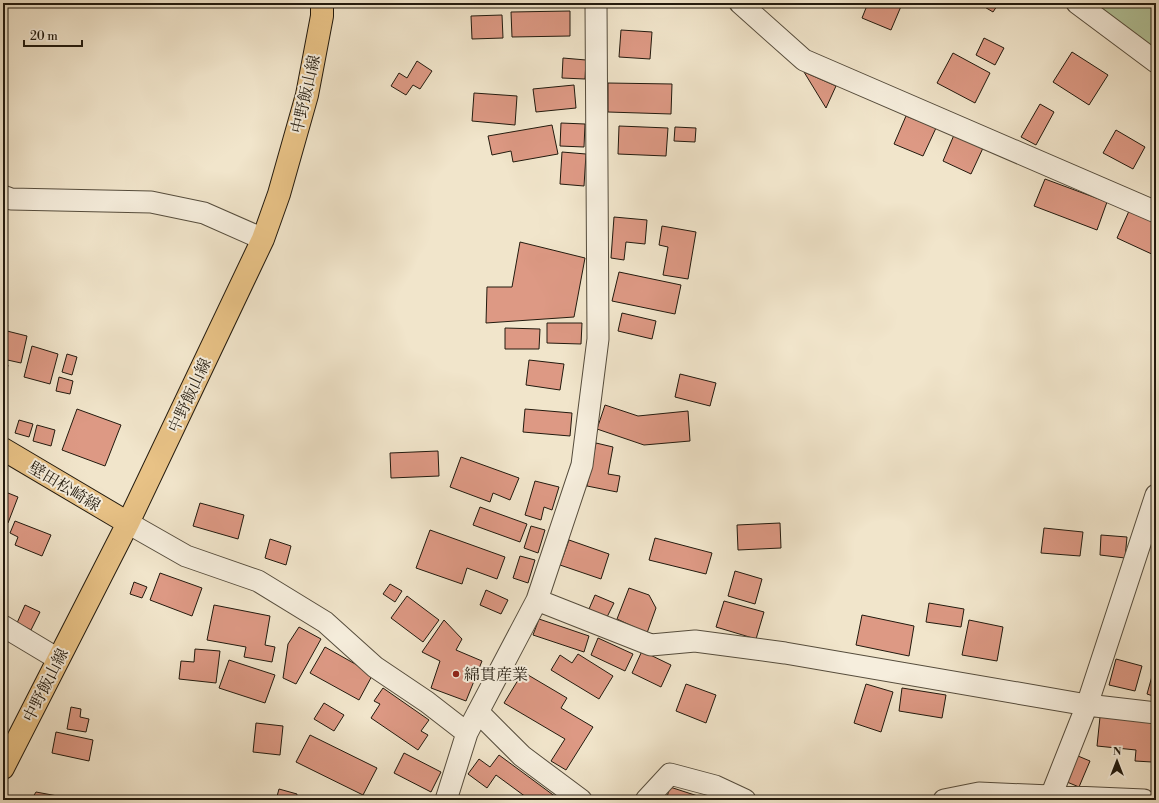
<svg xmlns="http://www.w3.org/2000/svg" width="1159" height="803" viewBox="0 0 1159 803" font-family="'Libre Bodoni','Noto Serif JP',serif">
	<rect width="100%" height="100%" fill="#f1e5cb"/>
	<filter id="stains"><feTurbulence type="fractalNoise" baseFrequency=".005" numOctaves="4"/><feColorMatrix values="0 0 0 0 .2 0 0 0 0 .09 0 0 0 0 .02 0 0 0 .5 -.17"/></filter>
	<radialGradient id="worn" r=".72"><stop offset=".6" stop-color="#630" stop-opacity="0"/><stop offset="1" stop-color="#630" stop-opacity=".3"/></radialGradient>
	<path fill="#b3c69c" stroke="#6a7055" d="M1077,3H1156V62Z"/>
	<path fill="#dd9984" stroke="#221a0e" d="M868,3L902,4L891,30L862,18Z
		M978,3H999L993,12Z
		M570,11V36L512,37L511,12Z
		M502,15L503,38L472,39L471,16Z
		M621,30L652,32L650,59L619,57Z
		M984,38L1004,48L995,65L976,55Z
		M1072,52L1108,75L1089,105L1053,82Z
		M953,53L990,73L975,103L937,83Z
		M563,58L586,60L585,79L562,78Z
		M417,61L432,71L420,89L413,85L406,95L391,86L399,73L407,78Z
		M804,72L836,86L826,108Z
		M608,83L672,84L671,114L608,112Z
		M574,85L576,108L536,112L533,89Z
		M474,93L517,96L515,125L472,121Z
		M1040,104L1054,112L1036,145L1021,137Z
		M906,116L936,128L923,156L894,144Z
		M561,123L585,124L584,147L560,146Z
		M552,125L558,154L513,162L511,151L492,155L488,136Z
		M619,126L668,128L666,156L618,154Z
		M675,127L696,128L695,142L674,141Z
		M1116,130L1145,147L1133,169L1103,153Z
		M954,135L983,148L971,174L943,161Z
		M562,152L586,154L584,186L560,184Z
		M1045,179L1107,202L1097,230L1034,206Z
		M1129,211L1156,223V256L1117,238Z
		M614,217L647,220L645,244L626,242L624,260L611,258Z
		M662,226L696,232L688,279L663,275L668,247L659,245Z
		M520,242L585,258L574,317L486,323L487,287H512Z
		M619,272L681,285L675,314L612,301Z
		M622,313L656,321L652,339L618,331Z
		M547,323H582L581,344L547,343Z
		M505,328L540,329L539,349H505Z
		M3,330L27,336L21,363L3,359Z
		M32,346L58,354L50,384L24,377Z
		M67,354L77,357L72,375L62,372Z
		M529,360L564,364L560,390L526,385Z
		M3,364L8,365L3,387Z
		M680,374L716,383L710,406L675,397Z
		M59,377L73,381L70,394L56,391Z
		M605,405L638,416L688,411L690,441L644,445L597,429Z
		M77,409L121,425L105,466L62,450Z
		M525,409L572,413L570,436L523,432Z
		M19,420L33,424L29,437L15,433Z
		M37,425L55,430L51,446L33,441Z
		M596,443L613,447L608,474L620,476L617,492L587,486Z
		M438,451L439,476L391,478L390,453Z
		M461,457L519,478L510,500L493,493L490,502L450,487Z
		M535,481L559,487L552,510L544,507L541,520L525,515Z
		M3,491L18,497L8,523L3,521Z
		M200,503L244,515L238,539L193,526Z
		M480,507L527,524L520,542L473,525Z
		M15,521L51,535L42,556L15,545L18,537L10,533Z
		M780,523L781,548L738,550L737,525Z
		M531,526L545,530L538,553L524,548Z
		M1044,528L1083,532L1080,556L1041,553Z
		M430,530L505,557L497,579L467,568L462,584L416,568Z
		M1101,535L1127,537L1125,558L1100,555Z
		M655,538L712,553L706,574L649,560Z
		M270,539L291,546L286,565L265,558Z
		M569,540L609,554L601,579L560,565Z
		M520,556L535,560L528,583L513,578Z
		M735,571L762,579L755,604L728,596Z
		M160,573L202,588L192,616L150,600Z
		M134,582L147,587L142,598L130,594Z
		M390,584L402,591L395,602L383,594Z
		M629,588L649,595L656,608L647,633L617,619Z
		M486,590L508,600L501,614L480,605Z
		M595,595L614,603L607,617L589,609Z
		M407,596L439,620L423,642L391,618Z
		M724,601L764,612L756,639L716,627Z
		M929,603L964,609L961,627L926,622Z
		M25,605L40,612L31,630L17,623Z
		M214,605L270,616L265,645L275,647L272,662L244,657L246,647L207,640Z
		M862,615L914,626L909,656L856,645Z
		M539,619L589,636L584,652L533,635Z
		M444,620L462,639L456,650L482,661L466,701L431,688L440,661L422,652Z
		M969,620L1003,627L997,661L962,655Z
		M299,627L321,639L296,684L283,678L288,644Z
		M598,638L633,654L625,671L591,655Z
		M325,647L373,674L359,700L310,673Z
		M195,649L220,651L216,683L179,679L181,661L194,662Z
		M642,651L671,665L661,687L632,673Z
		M578,654L613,676L599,699L551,670L560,655L572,663Z
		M1116,659L1142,666L1135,691L1109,685Z
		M229,660L275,675L265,703L219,688Z
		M1154,669L1156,670V697L1147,694Z
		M523,672L567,698L561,708L593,727L566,770L551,761L565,739L504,703Z
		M686,684L716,695L706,723L676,711Z
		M866,684L893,692L881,732L854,723Z
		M383,688L429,720L421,731L428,735L418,750L371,718L380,704L374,701Z
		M902,688L946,695L942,718L899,711Z
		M324,703L344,715L334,731L314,719Z
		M71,707L81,709L80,717L89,719L86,732L67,729Z
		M1100,717L1156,722L1152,762L1135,761L1136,750L1097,746Z
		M256,723L283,726L280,755L253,752Z
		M56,732L93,740L89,761L52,753Z
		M310,735L377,768L363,795L296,762Z
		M404,753L441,772L431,792L394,773Z
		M499,755L560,800H530L496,775L487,788L468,774L479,759L490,767Z
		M1078,756L1090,761L1079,787L1067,782Z
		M670,787L710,800H666Z
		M279,789L297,794L296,800H276Z
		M36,792L79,800H31Z"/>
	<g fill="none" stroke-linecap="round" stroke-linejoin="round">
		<g stroke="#564d3d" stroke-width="23">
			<path id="minor" d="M740,3L804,60L1156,212
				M1077,3L1156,62
				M3,196L11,199L151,202L204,213L263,239
				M128,523L186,556L258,581L325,622L375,667L427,702L467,733
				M537,600L651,645L695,641L785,653L1087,705L1156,713
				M3,626L58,659
				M478,712L522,756L581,800
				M1051,796L1087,705L1156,495
				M446,800L467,733L537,600L582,465L598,339L596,3
				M646,800L670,774L715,786L745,800
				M944,800L979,793L1144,800"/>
		</g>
		<g stroke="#221a0e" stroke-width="24">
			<path id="major" d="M3,449L128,523
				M3,768L128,523L263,239L279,194L307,95L322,16V3"/>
		</g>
		<use href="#minor" stroke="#f6eedd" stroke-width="21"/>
		<use href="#major" stroke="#e8c286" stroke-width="22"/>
	</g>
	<circle fill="#8f2418" stroke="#f6eedd" stroke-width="1.5" cx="456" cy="674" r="4"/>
	<g text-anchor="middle" stroke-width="4" stroke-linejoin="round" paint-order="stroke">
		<g font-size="16" fill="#221a0e" stroke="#f6eedd">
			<text transform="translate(305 94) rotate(-77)" y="6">中野飯山線</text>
			<text transform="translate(189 395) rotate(-65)" y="6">中野飯山線</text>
			<text transform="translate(65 486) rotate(31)" y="6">壁田松崎線</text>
			<text transform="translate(45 685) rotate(-63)" y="6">中野飯山線</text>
		</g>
		<g font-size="16" fill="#221a0e" stroke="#f6eedd" text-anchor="start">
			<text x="464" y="680">綿貫産業</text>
		</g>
	</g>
	<rect width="1159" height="803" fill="none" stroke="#f1e5cb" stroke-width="16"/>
	<rect x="4" y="4" width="1151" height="795" fill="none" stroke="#221a0e" stroke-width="2"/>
	<rect x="8" y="8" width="1143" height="787" fill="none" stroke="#221a0e"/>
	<g transform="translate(1117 761)" stroke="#f6eedd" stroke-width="3" paint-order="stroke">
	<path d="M0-3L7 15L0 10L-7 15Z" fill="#221a0e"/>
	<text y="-6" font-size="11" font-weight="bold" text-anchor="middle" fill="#221a0e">N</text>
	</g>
	<path d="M24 40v6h58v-6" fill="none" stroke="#221a0e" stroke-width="2"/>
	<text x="30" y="40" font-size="12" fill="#221a0e" stroke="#f6eedd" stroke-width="3" paint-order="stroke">20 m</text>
	<rect width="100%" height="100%" filter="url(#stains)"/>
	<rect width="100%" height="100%" fill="url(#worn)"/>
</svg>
